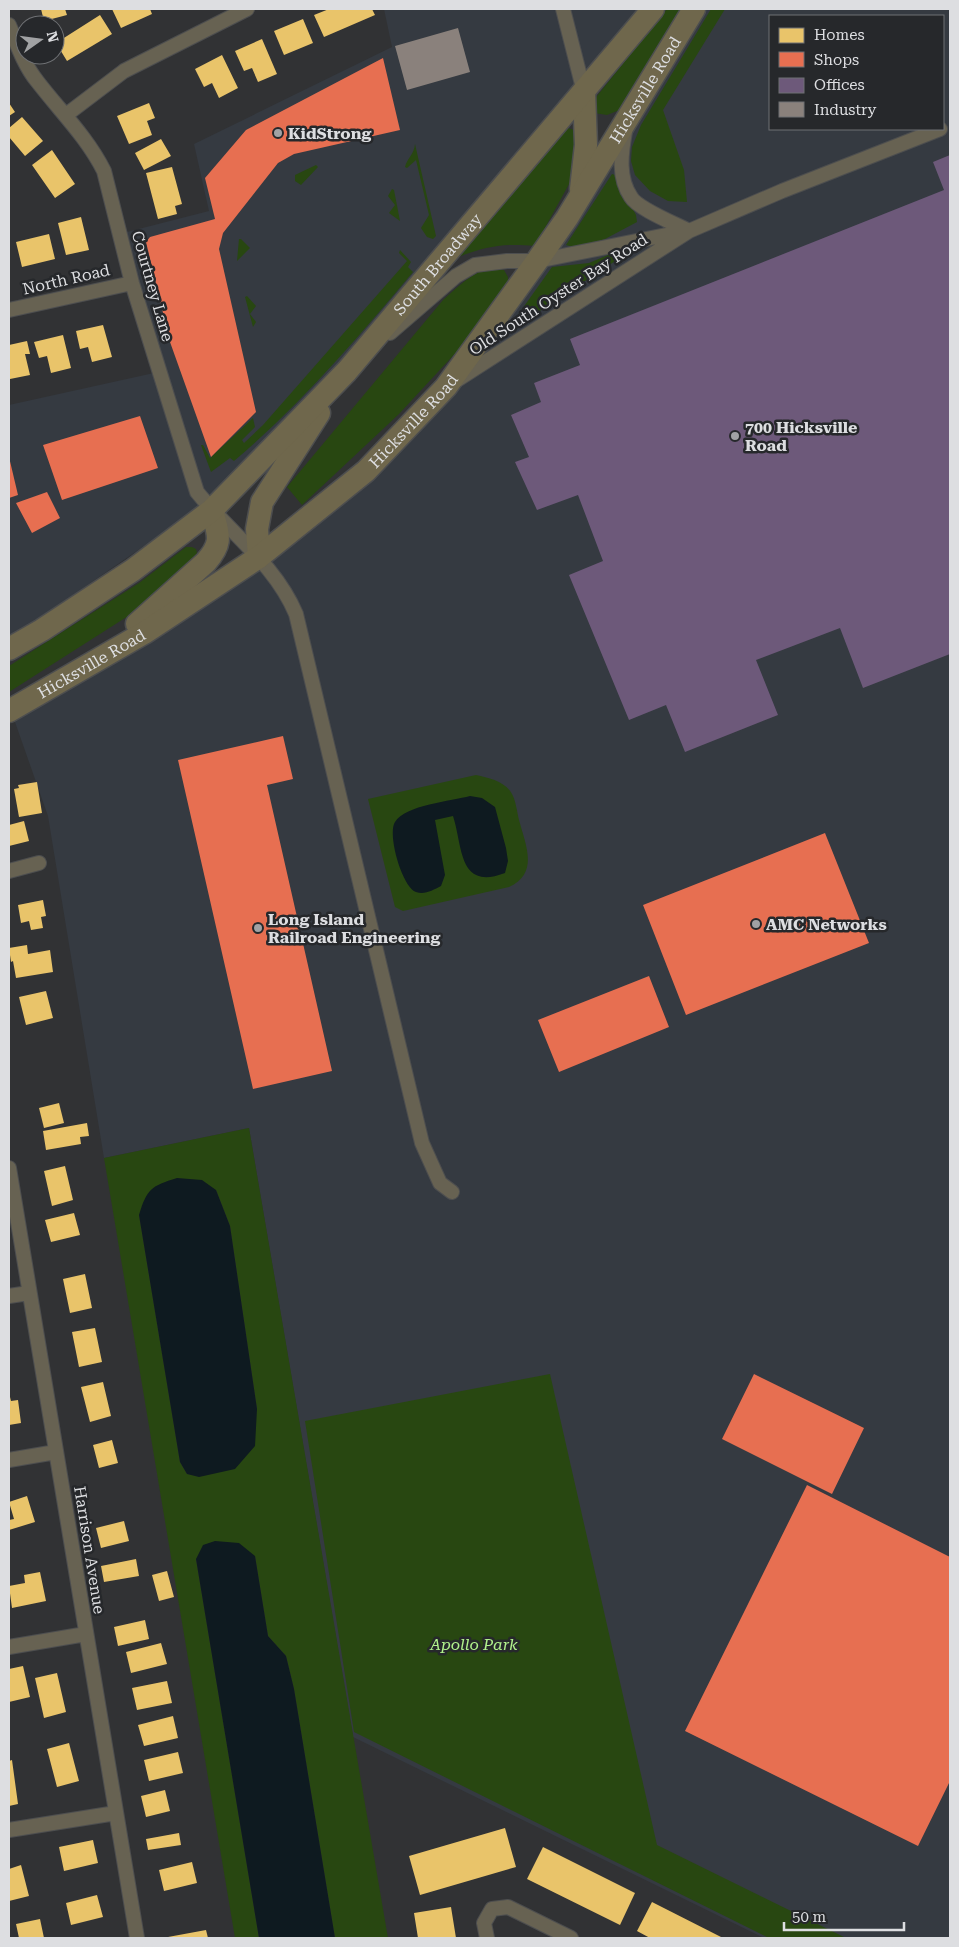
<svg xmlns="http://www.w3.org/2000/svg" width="959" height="1947" viewBox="0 0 959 1947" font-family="'Roboto Serif',serif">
	<rect width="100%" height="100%" fill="#313234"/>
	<path fill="#353a41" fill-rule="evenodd" d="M384,9H646L443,251L211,500L9,639V405L163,371L123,233L209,211L194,144L392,47Z
		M702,9H950V1938H764L353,1737L249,1128L104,1158L48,816L15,722L415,436ZM770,16H943V129H770Z"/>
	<path fill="#284711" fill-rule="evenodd" d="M667,9H682L622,109L607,115L594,113L593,101Z
		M711,9H725L663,110L684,170L687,202L668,201L650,191L635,175L631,161L632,147L641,125Z
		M568,128L574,130L578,136L574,175L535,246C504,243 487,246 458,257Z
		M415,144L436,236L433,239L427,237L421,228L429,215L416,160L407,168L405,167C407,158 414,155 415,144Z
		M316,165L318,167L301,185L295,181V175Z
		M612,174L615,175L636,215L637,222L605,239L577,248L566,245Z
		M392,189L394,190L400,221L389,213L395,205L388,196Z
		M239,239H241L250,248L237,261Z
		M627,247L635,248L514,328L510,326L552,267L589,263Z
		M400,250L411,262L408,267L413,272C357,339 300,405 234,461L230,458L211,472L201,445H203L210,458L253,418L255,427L242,440L244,443L263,425L407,261L399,253Z
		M492,267L504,270L508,277V284L462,346L399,414L302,505L287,487L443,300C459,286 471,273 492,267Z
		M247,296L256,306L250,314L256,322L253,327L245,297Z
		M186,547H192L196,549L197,553L171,585L147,604L9,692V666L139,583Z
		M476,775C489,778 505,781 512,794C516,801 517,812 519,820C526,846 539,873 509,887L403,911L395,907L368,799Z
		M249,1128L388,1938H335L294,1689L286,1656L268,1636L255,1556L196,1559L259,1938H235L104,1158ZM216,1190L230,1226L257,1409L187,1474L180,1462L139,1215Z
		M550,1374L657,1845L846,1938H769L354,1732L305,1421Z"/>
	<path fill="#0e1a20" d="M470,796L482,798L495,807L506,848L508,861L505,873C458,891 463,847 453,816L435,820L445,875L441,886C433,890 425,895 416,892C402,887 387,834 395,822C405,805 452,801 470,796Z
		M177,1178L202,1180L216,1190L230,1226L257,1409L255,1446L235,1469L199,1477L187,1474L180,1462L139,1215C147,1189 151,1186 177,1178Z
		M215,1541L239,1543L255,1556L268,1636L286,1656L294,1689L335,1938H259L196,1559L203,1545Z"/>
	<path fill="#e9c46a" d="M41,9H65L67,15L44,21Z
		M112,9H150L152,14L121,28Z
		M329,9H372L375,15L324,37L314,15Z
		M100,15L112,34L67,61L56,43Z
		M303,19L313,43L284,55L274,31Z
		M262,39L277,74L258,82L252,68L244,71L235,51Z
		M222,55L238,88L219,98L212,83L204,87L195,69Z
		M9,103L15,112L9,116Z
		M149,103L155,118L147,121L152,135L129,144L117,116Z
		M22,117L43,141L25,156L9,137V128Z
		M161,139L171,156L144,170L135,153Z
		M52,150L75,184L55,198L32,165Z
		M172,167L182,204L175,206L177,214L158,219L146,173Z
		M81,217L89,250L66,255L58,223Z
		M49,234L55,259L22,267L16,242Z
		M103,325L112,357L92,362L88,347L80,349L76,331Z
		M63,335L71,368L51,373L47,356L39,358L34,342Z
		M27,341L30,354H25L30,375L10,379L9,345Z
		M37,782L42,813L19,817L14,789L19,788L18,785Z
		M24,821L29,841L9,846V825Z
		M43,900L46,916L41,917L43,928L31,930L29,921L21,923L18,905Z
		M27,945L28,954L50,950L53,972L16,978L13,961L11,962L9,948Z
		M46,991L53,1018L26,1025L19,997Z
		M59,1103L64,1123L44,1128L39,1108Z
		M87,1123L89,1136L80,1137L81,1144L46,1150L43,1131Z
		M65,1166L73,1200L52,1206L44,1171Z
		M74,1213L80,1235L51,1242L45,1220Z
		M85,1274L92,1308L70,1313L63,1279Z
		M95,1328L102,1362L79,1367L72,1332Z
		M103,1382L111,1416L90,1422L81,1387Z
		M9,1393L11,1401L18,1400L21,1423L9,1425Z
		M112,1440L118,1463L99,1468L93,1445Z
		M27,1496L35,1522L9,1530V1520L14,1519L9,1502Z
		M124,1521L129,1541L101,1548L96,1528Z
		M136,1559L139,1576L104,1582L101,1566Z
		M167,1571L174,1597L159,1601L152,1575Z
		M40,1572L46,1601L12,1608L9,1586L25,1583L24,1575Z
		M145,1620L149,1639L118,1646L114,1627Z
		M161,1643L167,1664L131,1673L126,1652Z
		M23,1666L30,1697L9,1702V1669Z
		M57,1673L66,1712L44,1718L35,1678Z
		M167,1681L172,1703L137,1710L132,1688Z
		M173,1716L178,1738L144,1746L138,1725Z
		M69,1743L79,1781L57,1787L47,1749Z
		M178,1752L183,1773L149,1781L144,1760Z
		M12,1760L18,1804L9,1806V1761Z
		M165,1790L170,1811L146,1817L141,1796Z
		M505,1828L516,1867L420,1895L409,1856Z
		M179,1833L181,1845L148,1850L146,1839Z
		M93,1840L98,1863L64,1871L59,1847Z
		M543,1847L635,1893L620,1925L527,1879Z
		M192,1862L197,1883L164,1891L159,1870Z
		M21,1865L29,1896L9,1901V1869Z
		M97,1895L103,1917L71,1925L66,1903Z
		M652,1902L723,1938H650L637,1931Z
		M451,1907L456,1938H418L414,1913Z
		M40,1919L44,1938H19L16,1924Z
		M206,1930L208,1938H168V1937Z"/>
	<path fill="#e76f51" d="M383,58L400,130L294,154L278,163L223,233L219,249L256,412L211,457L170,342L146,242L150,237L215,219L205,178L246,130Z
		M140,416L158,468L62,500L43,445Z
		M9,457L18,495L9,498Z
		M47,492L60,518L32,533L16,503Z
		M283,736L293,779L267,785L332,1071L253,1089L178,760Z
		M825,833L869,943L686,1015L643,905Z
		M649,976L669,1027L559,1072L538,1020Z
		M754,1374L864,1428L832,1494L722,1439Z
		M807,1485L950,1557V1781L918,1846L685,1731Z"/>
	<path fill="#6d597a" d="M950,155V654L863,688L840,628L756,660L778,715L685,752L666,705L629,720L569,575L603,561L578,495L537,510L515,462L529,457L511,415L541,402L534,383L580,365L570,339L944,190L933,162Z"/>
	<path fill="#8a817c" d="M458,28L470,72L407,90L395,46Z"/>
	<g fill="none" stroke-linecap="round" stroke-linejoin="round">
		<g stroke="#4d4e4f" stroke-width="16">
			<path id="minor" d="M563,9L584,92
				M9,25C17,44 24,65 37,81C60,111 87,137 104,171L132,283L197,492C230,533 275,564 296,614L422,1143L440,1183L452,1192
				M66,115L124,71L247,9
				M625,132C621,154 618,178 631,197C638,209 676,224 689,231
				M9,310L132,283
				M390,333L456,276L475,265L507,261H537L681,232
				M457,380L689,231L782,191L940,129
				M9,871L39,863
				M9,1168L137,1938
				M9,1296L29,1293
				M9,1460L56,1452
				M9,1647L86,1634
				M9,1830L116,1813
				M487,1938L484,1923L492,1909L508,1907L571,1938"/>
		</g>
		<g stroke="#4d4e4f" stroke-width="25">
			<g id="primary">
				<path d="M581,189L586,145L584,92"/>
				<path d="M259,557L257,529L262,502L319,413"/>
				<path d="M137,624L206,562C224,541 218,535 212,510"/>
				<path id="s1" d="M9,649L42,630L133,570L212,510L347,371L653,9"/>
				<path id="s2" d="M9,711L144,633L259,557L366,471L446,387L537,261L567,218L694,9"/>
			</g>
		</g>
		<use href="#minor" stroke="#676252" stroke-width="14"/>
		<use href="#primary" stroke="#6f674c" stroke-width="22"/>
	</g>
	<g fill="#a1a2a4" stroke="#26282b" stroke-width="2">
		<circle cx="278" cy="133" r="5"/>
		<circle cx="735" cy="436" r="5"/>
		<circle cx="756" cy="924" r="5"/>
		<circle cx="258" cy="928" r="5"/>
	</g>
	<g text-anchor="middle" stroke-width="5" stroke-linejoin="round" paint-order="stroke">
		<g font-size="16" fill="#dddee1" stroke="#26282b">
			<text dy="6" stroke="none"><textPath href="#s2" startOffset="905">Hicksville Road</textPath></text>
			<text dy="6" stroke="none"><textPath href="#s1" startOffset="580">South Broadway</textPath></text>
			<text transform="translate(66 279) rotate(-13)" y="6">North Road</text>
			<text transform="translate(153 286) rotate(74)" y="6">Courtney Lane</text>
			<text transform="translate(558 294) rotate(-33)" y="6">Old South Oyster Bay Road</text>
			<text dy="6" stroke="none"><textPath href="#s2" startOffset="500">Hicksville Road</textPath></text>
			<text dy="6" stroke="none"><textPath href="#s2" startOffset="95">Hicksville Road</textPath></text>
			<text transform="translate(90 1550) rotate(81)" y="6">Harrison Avenue</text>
		</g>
		<g font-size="16" font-weight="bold" fill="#dddee1" stroke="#26282b" text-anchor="start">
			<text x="288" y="139">KidStrong</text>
			<text x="745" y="433">700 Hicksville<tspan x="745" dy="18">Road</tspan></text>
			<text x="268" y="925">Long Island<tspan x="268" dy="18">Railroad Engineering</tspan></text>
			<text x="766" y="930">AMC Networks</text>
		</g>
		<g font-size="16" font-style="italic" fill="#b1f18c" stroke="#26282b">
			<text x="474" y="1650">Apollo Park</text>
		</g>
	</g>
	<rect width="959" height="1947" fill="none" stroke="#dddee1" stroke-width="20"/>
	<rect x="769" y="15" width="175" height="115" fill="#26282b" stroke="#6f7174"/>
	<rect x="779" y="28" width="25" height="15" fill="#e9c46a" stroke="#6f7174"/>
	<text x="814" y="40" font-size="15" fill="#dddee1">Homes</text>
	<rect x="779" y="52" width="25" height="15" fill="#e76f51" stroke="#6f7174"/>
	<text x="814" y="65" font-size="15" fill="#dddee1">Shops</text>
	<rect x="779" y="78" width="25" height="15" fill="#6d597a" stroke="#6f7174"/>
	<text x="814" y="90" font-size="15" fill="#dddee1">Offices</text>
	<rect x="779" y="102" width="25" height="15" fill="#8a817c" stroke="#6f7174"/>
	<text x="814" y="115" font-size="15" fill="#dddee1">Industry</text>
	<g transform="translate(40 40) rotate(76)"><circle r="24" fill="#26282b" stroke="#6f7174"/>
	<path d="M0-4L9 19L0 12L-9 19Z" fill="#a1a2a4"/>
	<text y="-8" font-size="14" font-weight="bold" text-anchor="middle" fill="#dddee1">N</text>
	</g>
	<path d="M784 1922v8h120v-8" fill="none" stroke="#dddee1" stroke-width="2.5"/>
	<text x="792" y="1922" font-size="15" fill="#dddee1" stroke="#26282b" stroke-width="4" paint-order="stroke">50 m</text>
</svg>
